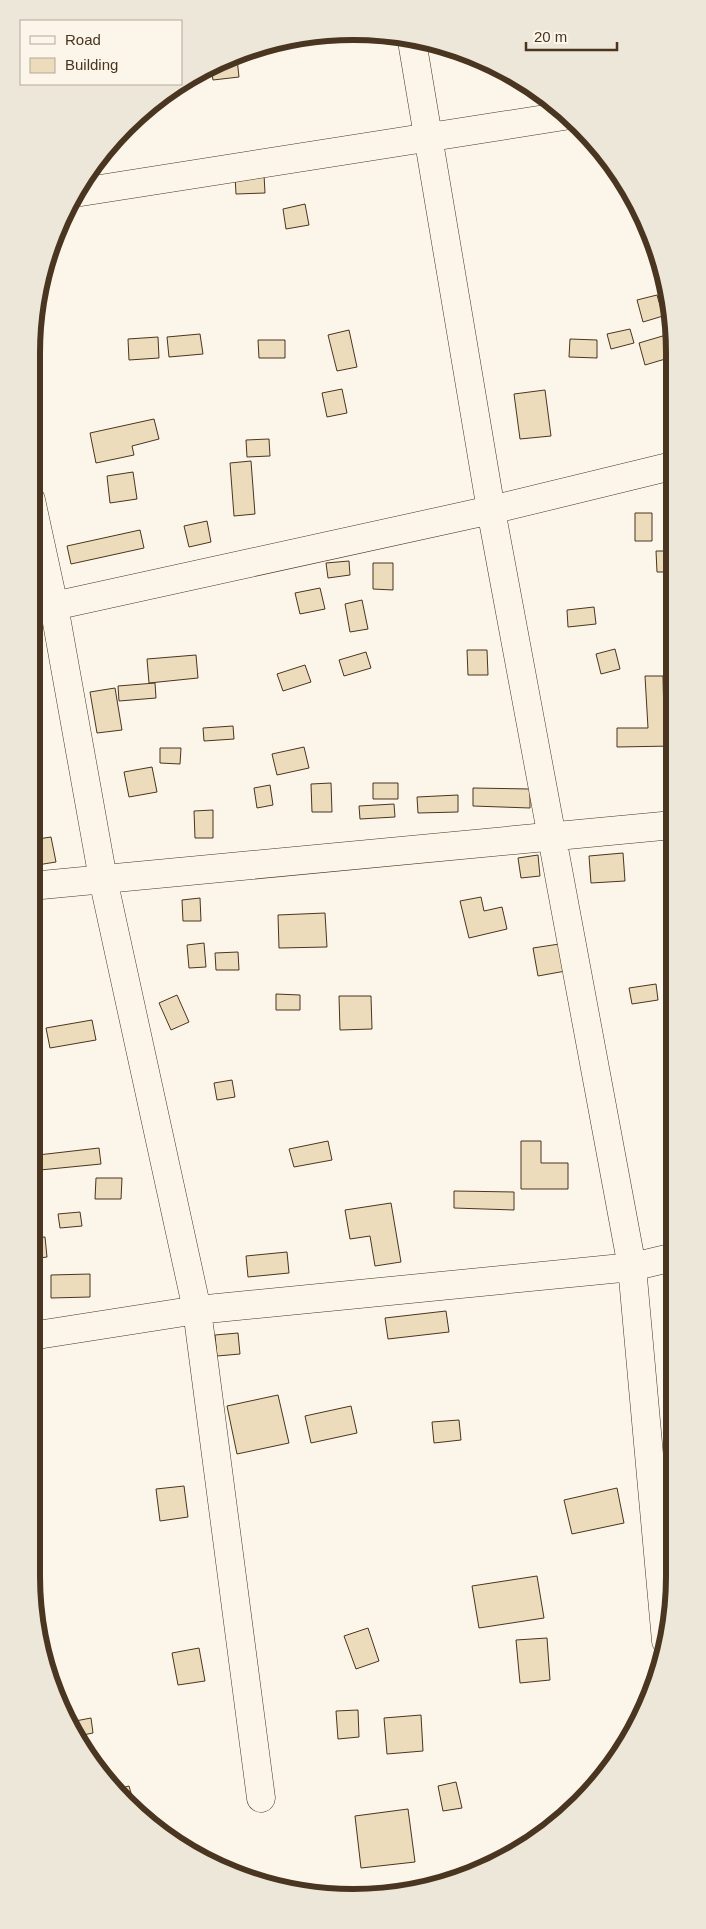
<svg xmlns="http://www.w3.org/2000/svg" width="706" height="1929" viewBox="0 0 706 1929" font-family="Arial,sans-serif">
	<rect width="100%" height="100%" fill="#fbf6e9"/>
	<path fill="#ecdcbc" stroke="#4a3520" d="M237,59L239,77L213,80L211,68Z
		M264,175L265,193L236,194L235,176Z
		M305,204L309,225L286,229L283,209Z
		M657,295L663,316L643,322L637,300Z
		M630,329L634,343L611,349L607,334Z
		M349,330L357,367L337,371L328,335Z
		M200,334L203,354L169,357L167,337Z
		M666,335L672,357L645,365L639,343Z
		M158,337L159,358L129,360L128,339Z
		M570,339L597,340V358L569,357Z
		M258,340H285V358H259Z
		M342,389L347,413L327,417L322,393Z
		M545,390L551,436L520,439L514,394Z
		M154,419L159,439L132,446L134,455L96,463L90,433Z
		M269,439L270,456L247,457L246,440Z
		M251,461L255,514L234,516L230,463Z
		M133,472L137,499L110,503L107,476Z
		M635,513H652V541H635Z
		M207,521L211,542L189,547L184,526Z
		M140,530L144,548L71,564L67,546Z
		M656,551H672L673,572H657Z
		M349,561L350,575L328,578L326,563Z
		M373,563H393V590L373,589Z
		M320,588L325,609L300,614L295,593Z
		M362,600L368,629L350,632L345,604Z
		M594,607L596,624L568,627L567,610Z
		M615,649L620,669L601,674L596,654Z
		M467,650H487L488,675H468Z
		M366,652L371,668L344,676L339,660Z
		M196,655L198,678L149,683L147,659Z
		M305,665L311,682L283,691L277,674Z
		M645,676H663L664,720H673V746L617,747V728H648Z
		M155,683L156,698L119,701L118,686Z
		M115,688L122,730L97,733L90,692Z
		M233,726L234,739L204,741L203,728Z
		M304,747L309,768L277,775L272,754Z
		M160,748H181L180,764L160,763Z
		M152,767L157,792L129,797L124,772Z
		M331,783L332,812H312L311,784Z
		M373,783H398V799H373Z
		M270,785L273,805L257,808L254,788Z
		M473,788L530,789V808L473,806Z
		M458,795V812L418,813L417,797Z
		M394,804L395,817L360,819L359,806Z
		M213,810V838H195L194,811Z
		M51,837L56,862L31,866V840Z
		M623,853L625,881L591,883L589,856Z
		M538,855L540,876L521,878L518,858Z
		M481,897L484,911L502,907L507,929L469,938L460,901Z
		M200,898L201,921H183L182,900Z
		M325,913L327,947L279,948L278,915Z
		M204,943L206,967L189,968L187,945Z
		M566,943L571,970L538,976L533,948Z
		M238,952L239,970H216L215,953Z
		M673,979V999L668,1000L664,981Z
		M656,984L658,1000L632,1004L629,988Z
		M276,994L300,995V1010H276Z
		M177,995L189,1022L171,1030L159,1003Z
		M339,996H371L372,1029L340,1030Z
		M92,1020L96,1040L50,1048L46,1028Z
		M232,1080L235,1097L217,1100L214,1083Z
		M328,1141L332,1160L294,1167L289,1149Z
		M521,1141H541V1163H568V1189H521Z
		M99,1148L101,1164L40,1170L38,1155Z
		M96,1178H122L121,1199H95Z
		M454,1191L514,1192V1210L454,1208Z
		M391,1203L401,1262L375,1266L370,1236L350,1239L345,1210Z
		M80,1212L82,1226L60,1228L58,1214Z
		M45,1237L47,1257L31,1259V1238Z
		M287,1252L289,1273L248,1277L246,1256Z
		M90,1274V1297L51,1298V1275Z
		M446,1311L449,1332L388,1339L385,1318Z
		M238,1333L240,1354L217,1356L215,1335Z
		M278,1395L289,1443L237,1454L227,1406Z
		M351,1406L357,1433L311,1443L305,1416Z
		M459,1420L461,1440L434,1443L432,1422Z
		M184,1486L188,1517L160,1521L156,1489Z
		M617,1488L624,1523L572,1534L564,1500Z
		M537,1576L544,1618L479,1628L472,1586Z
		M368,1628L379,1661L356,1669L344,1636Z
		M547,1638L550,1680L520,1683L516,1640Z
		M199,1648L205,1681L178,1685L172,1653Z
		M358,1710L359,1737L338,1739L336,1711Z
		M421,1715L423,1751L387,1754L384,1718Z
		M91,1718L93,1733L78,1736L70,1722Z
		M456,1782L462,1808L443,1811L438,1786Z
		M129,1786L133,1800L129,1802L113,1790Z
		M408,1809L415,1862L361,1868L355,1816Z"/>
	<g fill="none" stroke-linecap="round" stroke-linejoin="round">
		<g stroke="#4a3520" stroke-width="29">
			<path id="minor" d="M412,41L491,510L632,1267L666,1641
				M81,192L564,116
				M31,500L54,606L103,879L197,1310L632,1267L674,1257
				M31,611L491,510L672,466
				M31,886L673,825
				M31,1336L197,1310L261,1798"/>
		</g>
		<use href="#minor" stroke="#fbf6e9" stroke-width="28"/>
	</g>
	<path d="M0 0H706V1929H0ZM353 40H353A313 313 0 0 1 666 353V1576A313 313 0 0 1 353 1889H353A313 313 0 0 1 40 1576V353A313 313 0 0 1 353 40Z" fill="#ede7d9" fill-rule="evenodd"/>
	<path fill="none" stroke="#4a3520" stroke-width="6" d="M353 40H353A313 313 0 0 1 666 353V1576A313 313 0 0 1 353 1889H353A313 313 0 0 1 40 1576V353A313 313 0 0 1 353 40Z"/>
	<rect x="20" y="20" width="162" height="65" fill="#fbf6e9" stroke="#b4a999"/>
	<rect x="30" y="36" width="25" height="8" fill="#fbf6e9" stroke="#b4a999"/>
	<text x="65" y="45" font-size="15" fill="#4a3520">Road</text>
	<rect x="30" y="58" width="25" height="15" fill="#ecdcbc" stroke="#b4a999"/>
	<text x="65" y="70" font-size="15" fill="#4a3520">Building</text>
	<path d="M526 42v8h91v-8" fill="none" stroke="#4a3520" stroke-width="2.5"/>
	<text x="534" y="42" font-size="15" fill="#4a3520" stroke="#fbf6e9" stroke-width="4" paint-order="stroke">20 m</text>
</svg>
